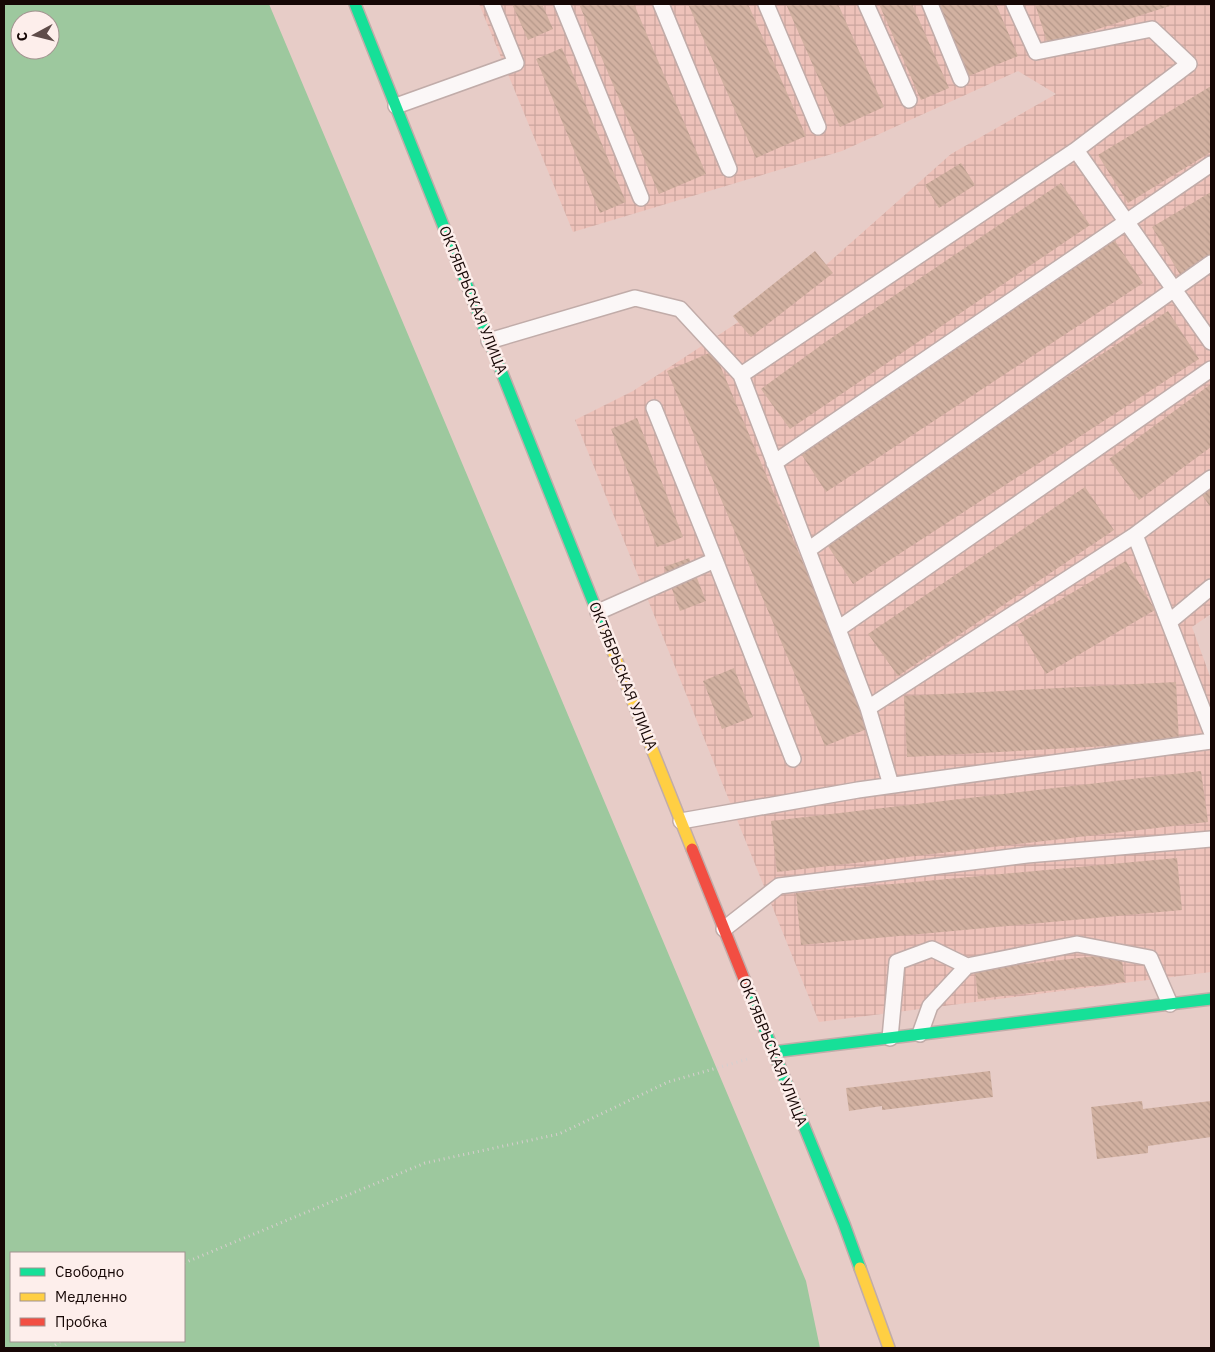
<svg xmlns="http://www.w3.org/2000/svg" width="1215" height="1352" viewBox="0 0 1215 1352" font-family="'IBM Plex Sans',sans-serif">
	<defs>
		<pattern id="industrial-grid" width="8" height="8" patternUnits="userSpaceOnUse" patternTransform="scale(1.25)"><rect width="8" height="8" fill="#eec2ba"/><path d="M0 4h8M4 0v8" fill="none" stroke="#cba59e"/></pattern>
		<pattern id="building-back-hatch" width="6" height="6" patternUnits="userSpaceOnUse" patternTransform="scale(1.25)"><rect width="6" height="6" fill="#d2b1a1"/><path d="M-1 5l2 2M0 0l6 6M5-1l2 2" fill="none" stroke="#b49789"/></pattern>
	</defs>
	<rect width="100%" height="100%" fill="#e7ccc7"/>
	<path fill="url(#industrial-grid)" d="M479,4H1211V614L1192,627L1211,679V972L819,1022L575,420L633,391L827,264L951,154L1056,94L1018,71L842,151L573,232Z"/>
	<path fill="#9dc89e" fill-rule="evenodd" d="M4,4H269L806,1281L820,1348H4ZM20,20H50V50H20ZM11,1253H184V1341H11Z"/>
	<path fill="url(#building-back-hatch)" d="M512,4H542L553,29L528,40Z
		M579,4H634L706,174L659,194Z
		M688,4H748L806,136L756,158Z
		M786,4H838L884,107L840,127Z
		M879,4H912L949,88L921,100Z
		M939,4H996L1018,56L969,76Z
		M1035,4H1176L1048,45Z
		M562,48L626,202L600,213L536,59Z
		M1211,86V152L1128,203L1098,155Z
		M961,163L975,185L939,208L925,185Z
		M1061,183L1090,225L790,429L761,389L824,343Z
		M1211,192V260L1182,278L1152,227Z
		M1113,238L1143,283L826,492L796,446Z
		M815,251L833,273L751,337L733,316Z
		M1168,311L1199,359L853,584L822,537Z
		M714,351L872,727L825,746L667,371Z
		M1211,384V447L1139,500L1109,459Z
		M637,418L683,537L657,547L611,429Z
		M1085,487L1114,530L898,676L868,634Z
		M1211,488V508L1202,495Z
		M689,558L706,601L680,611L664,567Z
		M1126,561L1155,610L1046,674L1017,625Z
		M734,668L753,717L722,729L703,681Z
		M1176,682L1179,742L907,757L904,696Z
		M1201,771L1208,822L777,872L771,821Z
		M1177,858L1182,910L801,945L796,893Z
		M1121,953L1125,982L978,999L975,970Z
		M990,1071L993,1097L882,1110V1106L849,1111L846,1088Z
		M1142,1101L1143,1109L1211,1101V1137L1148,1146V1153L1097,1159L1091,1107Z"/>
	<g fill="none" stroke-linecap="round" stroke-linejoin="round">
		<g stroke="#c1aca9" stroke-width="18">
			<path id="lane" d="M562,4L641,198
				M661,4L729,169
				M766,4L818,127
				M866,4L909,100
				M930,4L961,79
				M1014,4L1036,52L1152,29L1189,64L1076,150
				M396,106L516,63L492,4
				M489,341L635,298L680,309L741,375L1076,150L1211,342
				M741,375L868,708
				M654,408L715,560
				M774,463L1211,164
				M1135,535L1211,478
				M808,550L1211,263
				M598,612L715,560L793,759
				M1169,622L1211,587
				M838,629L1211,369
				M891,785L868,708L1135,535L1211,731
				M681,821L858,790L1211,741
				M724,929L779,886L1027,855L1211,839
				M920,1034L930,1006L967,966L1077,944L1150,958L1170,1004
				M890,1038L897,962L932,949L967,966"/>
		</g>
		<g stroke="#c1aca9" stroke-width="14">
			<path id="fast" d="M355,4L604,629
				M744,979L844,1224L860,1268
				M773,1052L1211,999"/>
		</g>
		<g stroke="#c1aca9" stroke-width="14">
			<path id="slow" d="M604,629L692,849
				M860,1268L889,1348"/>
		</g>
		<g stroke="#c1aca9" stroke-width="14">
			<path id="jam" d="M692,849L744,979"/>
		</g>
		<path stroke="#d7cfce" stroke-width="3" stroke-dasharray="1 4" stroke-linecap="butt" d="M184,1263L425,1163L559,1134L668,1082L748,1059
			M51,1348L61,1341"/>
		<use href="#lane" stroke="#fbf7f7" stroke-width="15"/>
		<use href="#fast" stroke="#16e098" stroke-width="11"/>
		<use href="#slow" stroke="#ffcf43" stroke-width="11"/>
		<use href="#jam" stroke="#f24e42" stroke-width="11"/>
	</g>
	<g text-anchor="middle" stroke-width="5" stroke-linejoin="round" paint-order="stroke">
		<g font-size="15" fill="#160705" stroke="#fdeeeb">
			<text transform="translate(473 300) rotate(68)" y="5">ОКТЯБРЬСКАЯ УЛИЦА</text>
			<text transform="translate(623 676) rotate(68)" y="5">ОКТЯБРЬСКАЯ УЛИЦА</text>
			<text transform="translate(773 1052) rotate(68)" y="5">ОКТЯБРЬСКАЯ УЛИЦА</text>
		</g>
	</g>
	<rect width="1215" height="1352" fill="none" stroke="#160705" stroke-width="10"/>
	<rect x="10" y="1252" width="175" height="90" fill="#fdeeeb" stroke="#a1928f"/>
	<rect x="20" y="1268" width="25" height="8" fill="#16e098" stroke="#a1928f"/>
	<text x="55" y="1277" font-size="15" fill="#160705">Свободно</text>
	<rect x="20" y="1293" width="25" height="8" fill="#ffcf43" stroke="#a1928f"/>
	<text x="55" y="1302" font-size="15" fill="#160705">Медленно</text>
	<rect x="20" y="1318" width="25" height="8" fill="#f24e42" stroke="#a1928f"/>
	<text x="55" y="1327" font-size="15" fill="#160705">Пробка</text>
	<g transform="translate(35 35) rotate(263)"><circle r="24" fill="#fdeeeb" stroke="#a1928f"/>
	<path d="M0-4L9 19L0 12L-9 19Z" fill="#5f4c49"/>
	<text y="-8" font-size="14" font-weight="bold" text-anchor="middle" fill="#160705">С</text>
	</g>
</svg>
